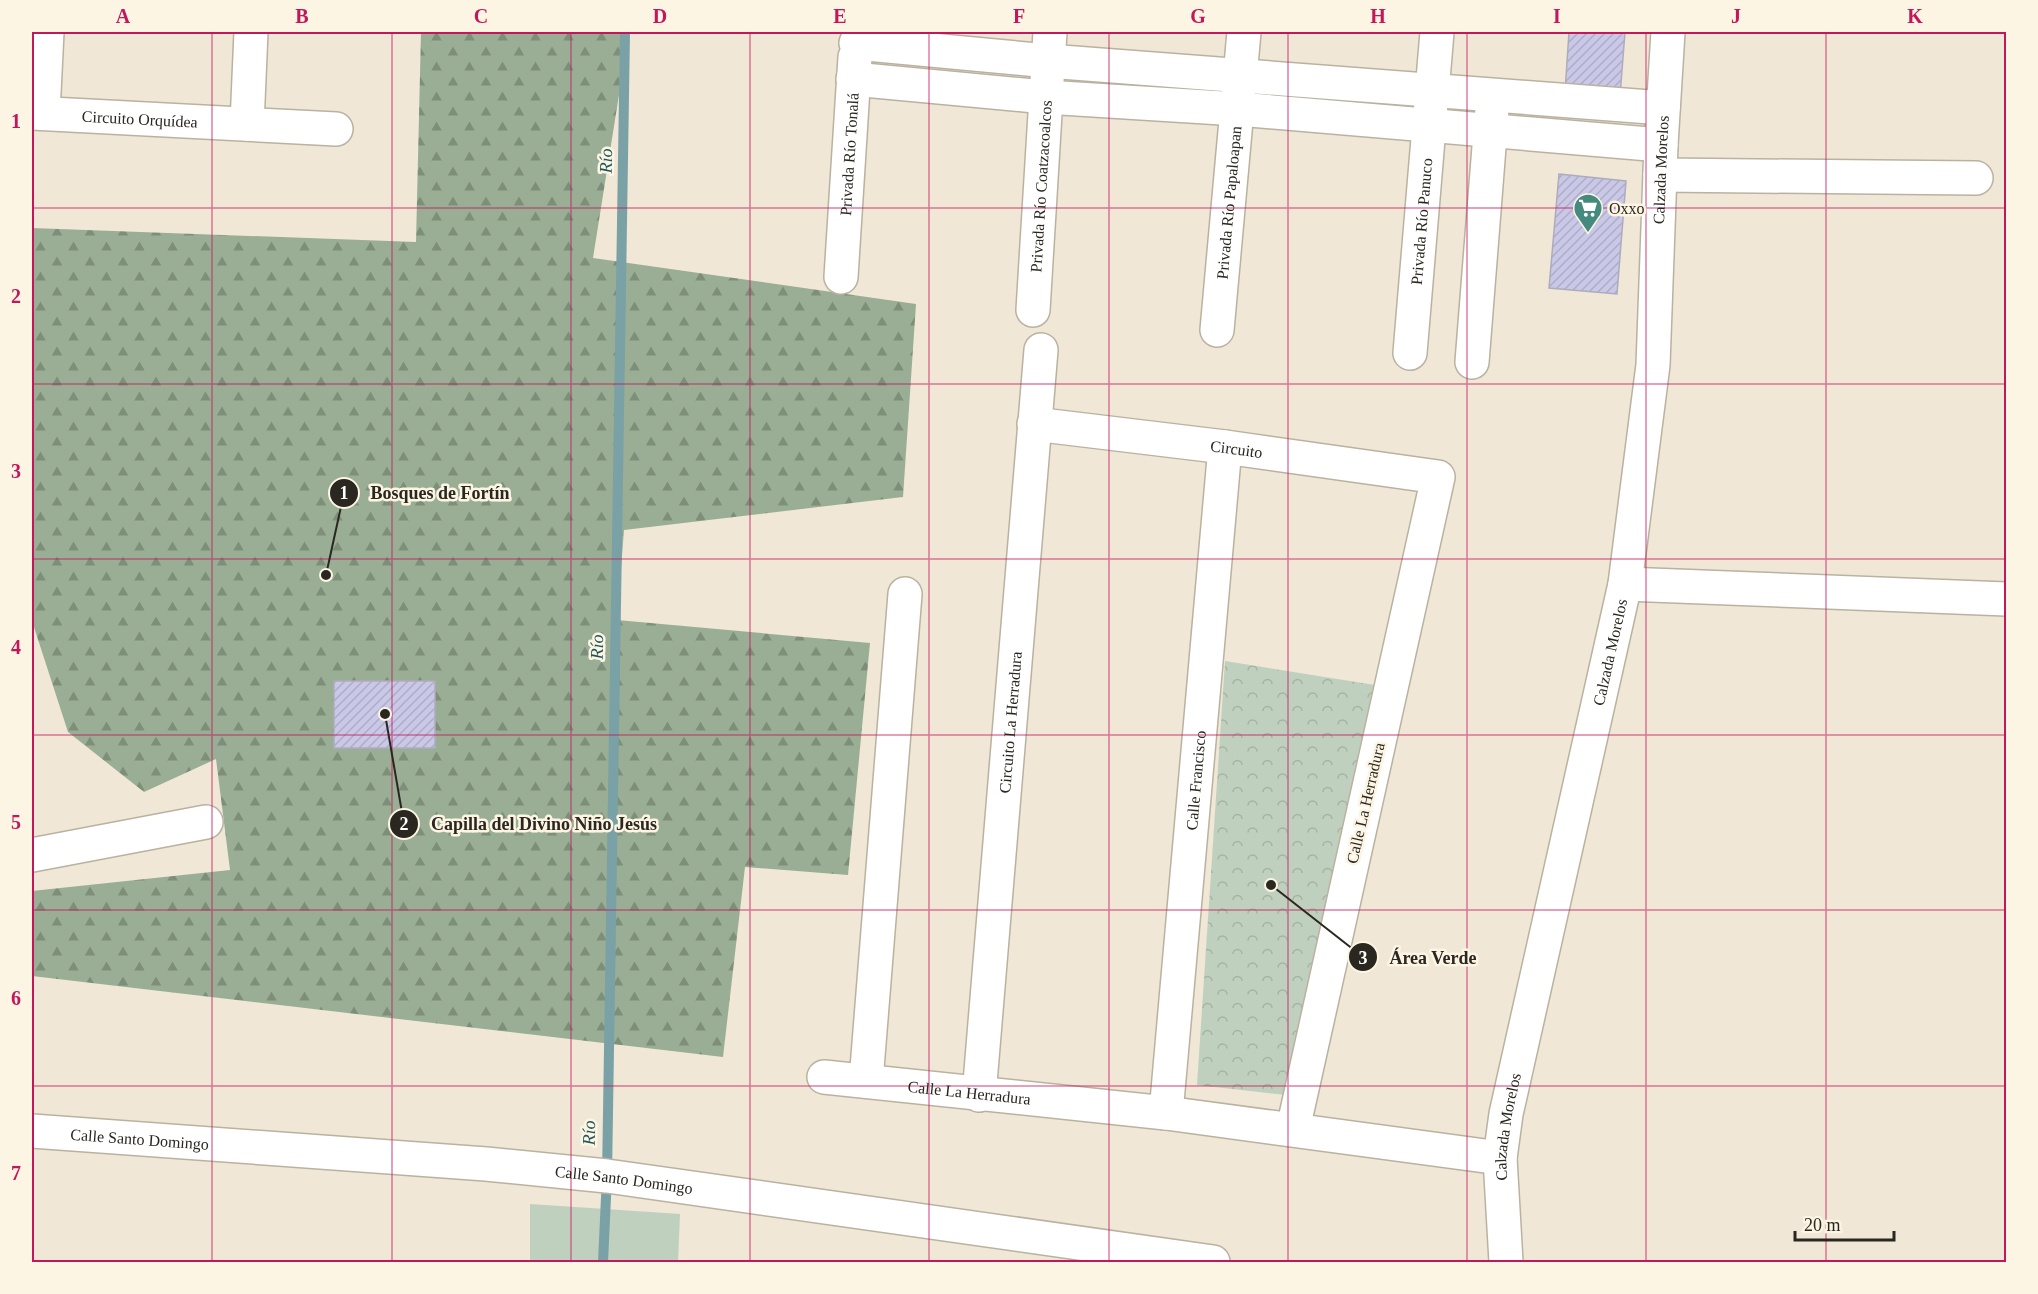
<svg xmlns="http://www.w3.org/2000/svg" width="2038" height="1294" viewBox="0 0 2038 1294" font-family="'Times New Roman',serif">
	<defs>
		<pattern id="forest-firs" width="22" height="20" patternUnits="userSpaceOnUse" patternTransform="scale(1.5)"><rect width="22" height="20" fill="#99ae95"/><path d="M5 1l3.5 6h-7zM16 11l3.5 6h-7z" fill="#7d8e79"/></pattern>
		<pattern id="park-crowns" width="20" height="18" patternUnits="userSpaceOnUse" patternTransform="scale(1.5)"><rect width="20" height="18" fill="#c0d0be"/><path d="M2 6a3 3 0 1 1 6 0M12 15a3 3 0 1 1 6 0" fill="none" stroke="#a5b3a3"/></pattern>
		<pattern id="building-hatch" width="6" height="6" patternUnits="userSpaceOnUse" patternTransform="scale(1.5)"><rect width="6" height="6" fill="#cac8e7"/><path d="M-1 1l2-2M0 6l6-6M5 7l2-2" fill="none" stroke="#aeacc6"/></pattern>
	</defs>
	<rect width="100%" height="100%" fill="#f0e7d6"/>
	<path fill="url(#forest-firs)" d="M421,32H629L593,258L916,304L903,497L624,530L617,620L870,643L848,875L745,867L723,1057L32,976V891L230,870L216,759L144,792L68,732L32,621V228L416,242Z"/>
	<path fill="url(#park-crowns)" d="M1225,661L1375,685L1286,1095L1197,1085Z"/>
	<path fill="#c0d0be" d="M530,1204L680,1214L678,1262H530Z"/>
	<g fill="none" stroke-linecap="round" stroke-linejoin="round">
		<path stroke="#7aa1a5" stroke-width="10" d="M603,1262L607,1176L625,32"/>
	</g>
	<path fill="url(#building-hatch)" stroke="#adacbd" stroke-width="1.5" d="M1569,32H1625L1620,96L1565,92Z
		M1559,174L1626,181L1617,294L1549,288Z
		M334,681H435V748H334Z"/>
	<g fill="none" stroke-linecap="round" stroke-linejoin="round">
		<g stroke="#bab2a1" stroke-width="36">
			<g id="street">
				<path d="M856,43L1048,61L1663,108"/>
				<path d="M853,79L1045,97L1238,109L1661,145"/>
				<path id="s1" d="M32,113L336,129"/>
				<path d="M43,113L47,32"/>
				<path d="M247,124L251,32"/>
				<path d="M1660,175L1976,178"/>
				<path id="s2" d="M841,277L855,57"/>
				<path id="s3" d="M1033,310L1050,32"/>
				<path id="s4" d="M1217,330L1244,32"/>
				<path id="s5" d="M1410,353L1437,32"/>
				<path d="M1472,362L1492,109"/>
				<path id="s6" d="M1034,424L1225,447L1438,477L1293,1129"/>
				<path d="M1625,584L2006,599"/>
				<path d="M32,855L206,822"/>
				<path id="s7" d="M824,1077L1166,1113L1500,1158"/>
				<path d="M866,1081L905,594"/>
				<path id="s8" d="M979,1095L1041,350"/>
				<path id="s9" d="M1166,1113L1225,447"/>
				<path id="s10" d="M32,1131L486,1164L607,1176L1213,1262"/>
			</g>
		</g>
		<g stroke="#bab2a1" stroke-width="36">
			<g id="secondary">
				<path id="s11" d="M1506,1262L1500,1158L1506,1114L1625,584L1653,365L1661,145L1668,32"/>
			</g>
		</g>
		<use href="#street" stroke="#fff" stroke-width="33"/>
		<use href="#secondary" stroke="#fff" stroke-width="33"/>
	</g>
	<path fill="none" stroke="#c2185b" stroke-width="1.5" stroke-opacity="0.55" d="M212,32V1262M392,32V1262M571,32V1262M750,32V1262M929,32V1262M1109,32V1262M1288,32V1262M1467,32V1262M1646,32V1262M1826,32V1262M32,208H2006M32,384H2006M32,559H2006M32,735H2006M32,910H2006M32,1086H2006"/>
	<defs>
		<g id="supermarket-pin" transform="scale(1.5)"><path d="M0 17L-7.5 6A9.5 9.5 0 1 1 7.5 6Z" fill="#458a7f" stroke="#fdf5e3"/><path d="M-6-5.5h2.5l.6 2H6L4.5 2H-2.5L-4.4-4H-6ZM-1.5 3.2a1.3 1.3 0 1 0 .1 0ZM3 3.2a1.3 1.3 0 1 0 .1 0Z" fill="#fff"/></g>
	</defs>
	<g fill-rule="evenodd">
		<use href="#supermarket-pin" x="1588" y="208"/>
	</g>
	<g text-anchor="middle" stroke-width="5" stroke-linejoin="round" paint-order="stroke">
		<g font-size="16" fill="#2a2721" stroke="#fdf5e3">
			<text dy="6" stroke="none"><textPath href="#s1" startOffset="108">Circuito Orquídea</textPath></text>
			<text dy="6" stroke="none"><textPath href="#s2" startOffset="123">Privada Río Tonalá</textPath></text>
			<text dy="6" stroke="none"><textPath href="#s11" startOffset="1108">Calzada Morelos</textPath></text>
			<text dy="6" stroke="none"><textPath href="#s3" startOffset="124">Privada Río Coatzacoalcos</textPath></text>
			<text dy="6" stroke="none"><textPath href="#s4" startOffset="128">Privada Río Papaloapan</textPath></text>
			<text dy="6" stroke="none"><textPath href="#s5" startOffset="132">Privada Río Panuco</textPath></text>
			<text dy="6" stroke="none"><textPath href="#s6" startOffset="204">Circuito</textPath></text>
			<text dy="6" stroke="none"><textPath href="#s11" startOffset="622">Calzada Morelos</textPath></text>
			<text dy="6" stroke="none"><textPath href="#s8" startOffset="374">Circuito La Herradura</textPath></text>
			<text dy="6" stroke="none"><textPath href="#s9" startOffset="334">Calle Francisco</textPath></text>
			<text transform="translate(1365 803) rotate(-77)" y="6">Calle La Herradura</text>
			<text dy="6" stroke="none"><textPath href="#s7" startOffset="146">Calle La Herradura</textPath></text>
			<text dy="6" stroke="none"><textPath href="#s11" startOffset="136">Calzada Morelos</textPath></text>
			<text dy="6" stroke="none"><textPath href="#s10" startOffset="108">Calle Santo Domingo</textPath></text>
			<text dy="6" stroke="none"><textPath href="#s10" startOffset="594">Calle Santo Domingo</textPath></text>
		</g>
		<g font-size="16" fill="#2a2721" stroke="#fdf5e3" text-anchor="start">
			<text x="1609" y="214">Oxxo</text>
		</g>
		<g font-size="18" font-style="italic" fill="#1d555b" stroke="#fdf5e3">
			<text transform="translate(606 161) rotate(-89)" y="6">Río</text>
			<text transform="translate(597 647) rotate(-89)" y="6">Río</text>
			<text transform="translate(589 1133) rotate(-89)" y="6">Río</text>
		</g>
	</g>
	<path fill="none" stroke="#2a2721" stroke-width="2" d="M326 575L344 493M385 714L404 824M1271 885L1363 957"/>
	<g fill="#2a2721" stroke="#fdf5e3" stroke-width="2">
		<circle cx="326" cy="575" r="6"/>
		<circle cx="385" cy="714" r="6"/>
		<circle cx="1271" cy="885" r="6"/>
		<circle cx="344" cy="493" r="15"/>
		<circle cx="404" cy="824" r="15"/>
		<circle cx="1363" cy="957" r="15"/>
	</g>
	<g font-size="18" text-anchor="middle" font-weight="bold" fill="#fff">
		<text x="344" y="499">1</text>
		<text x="404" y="830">2</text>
		<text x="1363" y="964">3</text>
	</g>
	<g font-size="18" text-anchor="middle" font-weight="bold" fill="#2a2721" stroke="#fdf5e3" stroke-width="5" stroke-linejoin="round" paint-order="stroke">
		<text x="440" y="499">Bosques de Fortín</text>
		<text x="544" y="830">Capilla del Divino Niño Jesús</text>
		<text x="1433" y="964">Área Verde</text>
	</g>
	<rect width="2038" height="1294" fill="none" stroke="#fdf5e3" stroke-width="66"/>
	<path d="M1795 1231v9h99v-9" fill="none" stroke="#2a2721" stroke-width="3"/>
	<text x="1804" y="1231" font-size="18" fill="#2a2721" stroke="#fdf5e3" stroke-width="4.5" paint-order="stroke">20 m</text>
	<rect x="33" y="33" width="1972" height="1228" fill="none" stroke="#c2185b" stroke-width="2"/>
	<g font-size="20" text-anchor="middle" font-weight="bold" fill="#c2185b">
		<text x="123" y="23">A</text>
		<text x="302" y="23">B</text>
		<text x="481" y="23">C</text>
		<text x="660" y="23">D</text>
		<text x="840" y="23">E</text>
		<text x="1019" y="23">F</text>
		<text x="1198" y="23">G</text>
		<text x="1378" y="23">H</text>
		<text x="1557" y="23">I</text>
		<text x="1736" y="23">J</text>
		<text x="1915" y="23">K</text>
		<text x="16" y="128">1</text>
		<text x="16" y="303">2</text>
		<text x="16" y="478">3</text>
		<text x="16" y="654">4</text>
		<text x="16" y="829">5</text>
		<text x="16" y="1005">6</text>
		<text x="16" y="1180">7</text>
	</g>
</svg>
